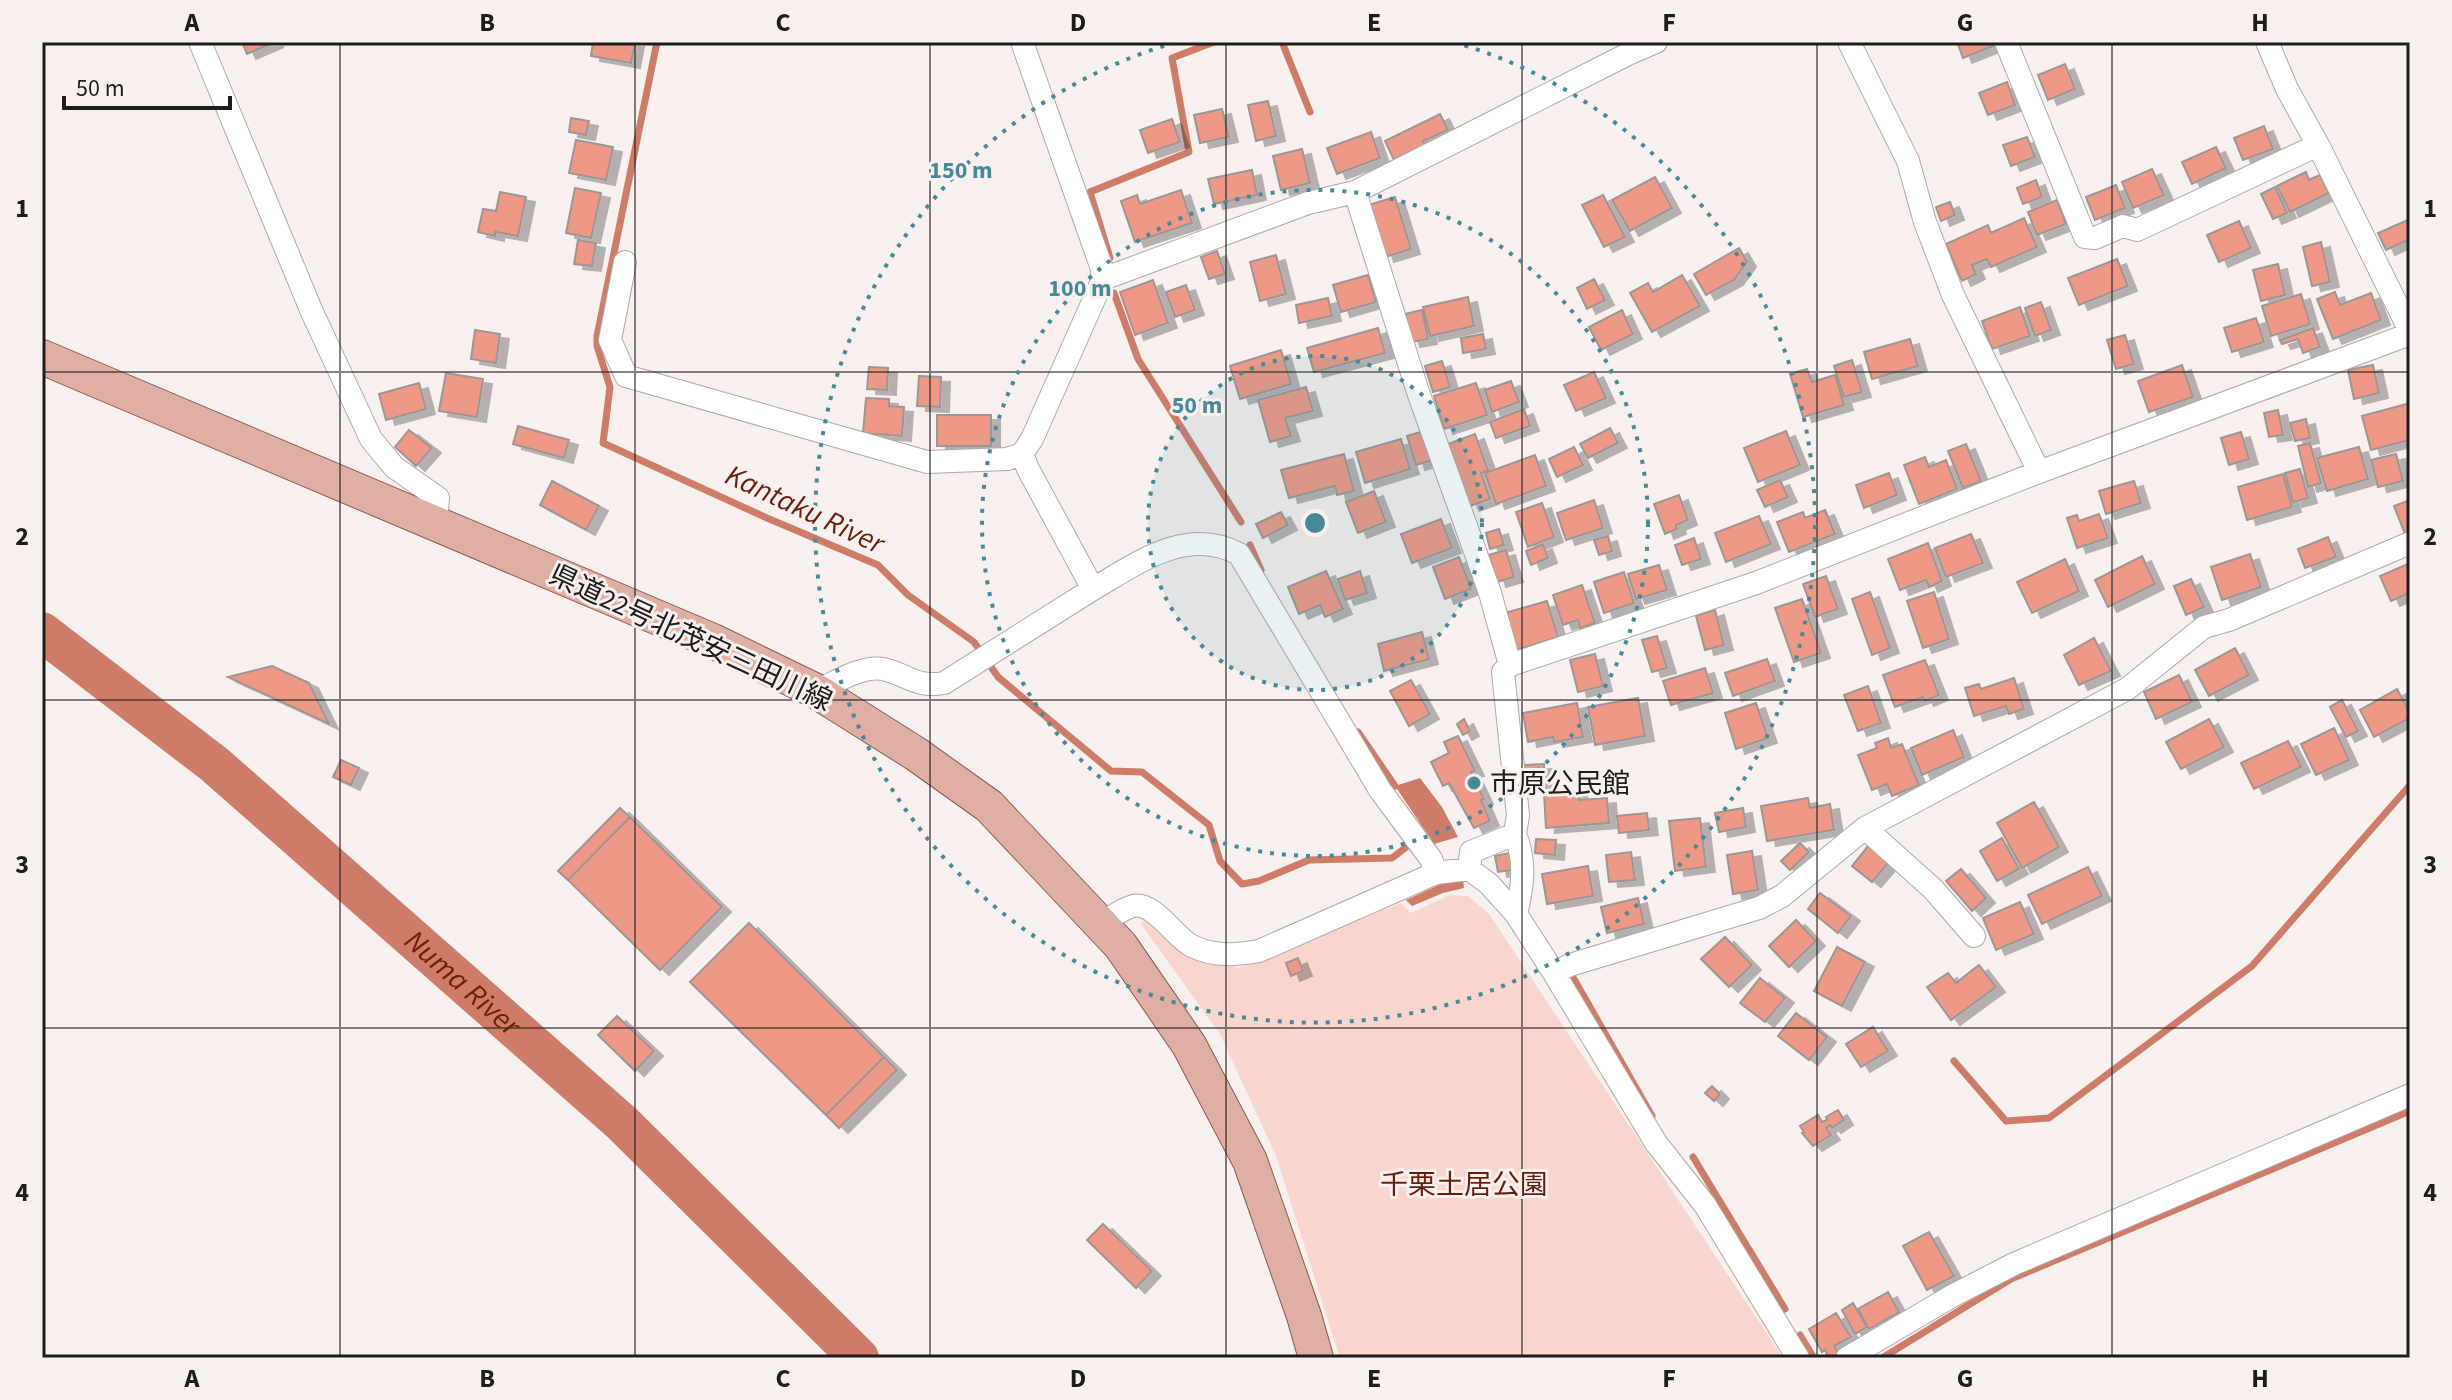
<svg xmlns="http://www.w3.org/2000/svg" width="2452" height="1400" viewBox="0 0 2452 1400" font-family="'Source Sans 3','Noto Sans JP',sans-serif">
	<defs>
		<filter id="shadow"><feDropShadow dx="9" dy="5" stdDeviation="0" flood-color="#0004"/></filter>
	</defs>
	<rect width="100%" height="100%" fill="#f7f0ee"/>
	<path fill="#f9d5cd" d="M1450,895L1468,896L1489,914L1783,1358H1340L1276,1156L1220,1034L1140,923L1150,918L1185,949L1238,968L1401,903L1411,913Z"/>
	<path fill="#ce7c68" d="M1420,778L1442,807L1458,837L1434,844L1395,786Z
		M1463,879L1464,888L1443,893L1412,906L1406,900L1443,883Z"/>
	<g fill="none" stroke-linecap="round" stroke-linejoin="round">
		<path stroke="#ce7c68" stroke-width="7" d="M657,42L597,336V346L610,387L603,443L767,518L878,565L908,595L974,642L998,677L1111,771L1142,772L1209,825L1220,861L1242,884L1259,881L1309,860L1392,858L1409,845
			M1282,42L1310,112
			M1110,258L1090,192L1189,152L1172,58L1214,42
			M1114,293L1138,359L1241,522
			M1250,545L1261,570
			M1358,732L1395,786
			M1574,979L1652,1116
			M1954,1061L2006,1121L2049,1118L2252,966L2410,785
			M1693,1157L1785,1309
			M1800,1335L1814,1358
			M1882,1358L2011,1279L2410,1111"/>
		<path stroke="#ce7c68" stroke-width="40" id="s1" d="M42,632L214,764L622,1123L859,1358"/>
	</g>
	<path fill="#ee9985" stroke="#9c9694" stroke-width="2" filter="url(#shadow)" d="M242,42H275L247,54Z
		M593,42H635L631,63L591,56Z
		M1957,42H1991L1993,46L1963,58Z
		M2065,64L2075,89L2048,100L2038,75Z
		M2007,82L2015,105L1988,115L1979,93Z
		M1268,101L1276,136L1256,141L1248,105Z
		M1222,109L1229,137L1200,143L1194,115Z
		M1440,114L1448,130L1423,141L1426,147L1395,162L1385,141Z
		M571,118L589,121L586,135L569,132Z
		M1172,119L1180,142L1148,153L1140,130Z
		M2264,126L2273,149L2243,160L2234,138Z
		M1371,132L1380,158L1337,174L1327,148Z
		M2027,137L2035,157L2011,166L2003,145Z
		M576,140L613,147L606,180L569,173Z
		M2216,147L2226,168L2192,184L2182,162Z
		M1302,149L1310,183L1281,190L1273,156Z
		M2152,169L2164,195L2133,208L2122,182Z
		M1252,170L1257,195L1214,204L1208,179Z
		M2306,172L2309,180L2320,175L2329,193L2290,212L2277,186Z
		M1655,177L1672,208L1630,231L1612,200Z
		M2036,180L2042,197L2023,204L2017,188Z
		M2116,185L2125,208L2095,220L2086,197Z
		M2275,187L2287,213L2273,219L2261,194Z
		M575,188L601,193L591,238L566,233Z
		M1181,190L1192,223L1135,242L1121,201L1137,195L1140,204Z
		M500,192L526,197L518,236L495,232V236L478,232L483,209L496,211Z
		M1603,195L1625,237L1604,247L1582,205Z
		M1395,197L1411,249L1385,257L1369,205Z
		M2057,200L2066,224L2037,235L2028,212Z
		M1950,202L1955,215L1941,221L1936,207Z
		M2024,218L2037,247L1991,267L1987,259L1972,265L1976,274L1962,281L1946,244L1988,225L1991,233Z
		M2410,219V239L2386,250L2378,233Z
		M2239,221L2251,248L2219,262L2207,235Z
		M578,240L596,243L592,266L574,264Z
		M2321,242L2330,282L2312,286L2303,247Z
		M1739,248L1747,262L1734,280L1706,295L1694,274Z
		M1217,251L1225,274L1209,279L1201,257Z
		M1276,255L1286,294L1260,301L1250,262Z
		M2117,259L2128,286L2079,305L2068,278Z
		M2278,264L2285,295L2261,301L2253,270Z
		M1368,275L1376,302L1341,312L1333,285Z
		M1682,275L1700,306L1652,332L1630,293L1648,283L1653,292Z
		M1594,279L1605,300L1587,309L1577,288Z
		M1153,280L1168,323L1135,335L1120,292Z
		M1186,285L1195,310L1175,317L1166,292Z
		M2335,292L2340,305L2371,293L2381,320L2333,339L2317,299Z
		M2301,294L2310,324L2271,336L2262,306Z
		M1468,297L1474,326L1430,336L1423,307Z
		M1328,298L1332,316L1299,323L1296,305Z
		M2041,302L2051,330L2035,336L2025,308Z
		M2020,307L2030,336L1992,349L1982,321Z
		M1422,310L1428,339L1411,342L1405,314Z
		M1622,310L1633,334L1601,350L1589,327Z
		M2256,318L2264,342L2232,352L2224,328Z
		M1378,328L1385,353L1314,372L1307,348Z
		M2313,328L2320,347L2303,353L2298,339L2282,344L2280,340Z
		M475,330L500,334L496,363L471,359Z
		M1483,334L1486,349L1463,353L1461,338Z
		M2125,335L2134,364L2116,369L2107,340Z
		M1910,339L1918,366L1872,379L1864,352Z
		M1281,350L1291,384L1240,399L1230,366Z
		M1852,360L1862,392L1844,397L1834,366Z
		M1442,361L1450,387L1433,392L1425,366Z
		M2182,365L2193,397L2149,412L2138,381Z
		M2373,365L2379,393L2354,399L2348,370Z
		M869,367L888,368L887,390L867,389Z
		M1807,369L1812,382L1835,375L1844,405L1803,417L1790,374Z
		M1594,372L1606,398L1576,411L1564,385Z
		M446,373L483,379L477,417L439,411Z
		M919,376L941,377L940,407L917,406Z
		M1511,381L1519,402L1492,412L1485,390Z
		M419,383L426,409L386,420L379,394Z
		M1476,383L1487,415L1444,429L1434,396Z
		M1306,387L1313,411L1285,418L1291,436L1270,442L1258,400Z
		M866,398L889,399V406L904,407L902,436L863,433Z
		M2410,403V440L2371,450L2362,416Z
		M1524,409L1530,426L1496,438L1490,422Z
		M2278,410L2283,435L2269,437L2264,413Z
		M937,415H991V446H937Z
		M2306,419L2310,438L2295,441L2290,423Z
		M518,426L569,440L564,458L513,444Z
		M1610,428L1618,443L1588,458L1580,444Z
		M409,430L432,448L416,466L395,447Z
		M1424,431L1433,460L1416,465L1407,436Z
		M1786,431L1800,465L1758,482L1744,448Z
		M2241,432L2249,459L2229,465L2221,438Z
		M1475,434L1488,470L1481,473L1490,499L1470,506L1448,444Z
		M1401,439L1410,469L1365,483L1356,452Z
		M2310,443L2321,483L2308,487L2298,446Z
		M1966,444L1981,481L1963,488L1948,451Z
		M1574,447L1583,465L1557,477L1549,459Z
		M2359,447L2368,479L2327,491L2317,458Z
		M1344,454L1354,491L1337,495L1335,486L1289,498L1281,470Z
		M2396,454L2403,481L2378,487L2371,460Z
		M1535,455L1546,486L1496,504L1485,473Z
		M1925,457L1929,467L1946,460L1957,489L1919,504L1904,465Z
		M2300,469L2308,498L2293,502L2285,473Z
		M1889,473L1897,495L1864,508L1856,485Z
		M2283,474L2292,507L2247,520L2238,487Z
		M1780,480L1788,497L1765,507L1757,490Z
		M552,481L599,506L586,530L540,505Z
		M2134,481L2141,503L2106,514L2099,491Z
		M1374,491L1386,522L1358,533L1346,502Z
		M1679,495L1688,520L1676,525L1677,529L1665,534L1654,504Z
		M1594,500L1603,528L1566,540L1557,513Z
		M2410,500V532L2405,534L2394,506Z
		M1542,503L1554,537L1528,547L1516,512Z
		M1825,510L1835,534L1789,552L1777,522L1803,512L1805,518Z
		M1281,512L1288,525L1263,538L1256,524Z
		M2099,514L2108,538L2077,548L2067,518L2077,515L2079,521Z
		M1759,516L1771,544L1726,562L1715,533Z
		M1441,519L1452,548L1412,563L1401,534Z
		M1499,529L1504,545L1490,549L1486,533Z
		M1971,534L1983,563L1946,577L1935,548Z
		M1608,536L1612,551L1599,555L1594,540Z
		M2328,537L2336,557L2305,568L2298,549Z
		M1694,538L1701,559L1682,565L1675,545Z
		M1928,543L1942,581L1929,587L1926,580L1900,590L1888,559Z
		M1543,544L1548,558L1531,565L1526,551Z
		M1506,550L1514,577L1497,582L1489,555Z
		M2250,554L2261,587L2222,600L2211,567Z
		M2142,556L2155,584L2108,607L2095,580Z
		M1459,557L1471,589L1445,599L1433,567Z
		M2065,559L2079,591L2032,613L2017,582Z
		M2410,563V593L2391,601L2380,576Z
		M1659,565L1667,590L1636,599L1628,574Z
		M1326,571L1343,609L1325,617L1320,605L1299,614L1288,587Z
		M1360,571L1367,593L1345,600L1338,579Z
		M1624,572L1634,603L1604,613L1594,582Z
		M1826,576L1838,609L1815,617L1803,584Z
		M2191,579L2204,607L2186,615L2174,586Z
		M1582,585L1595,623L1580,628L1578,620L1563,625L1553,595Z
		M1870,592L1890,648L1872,655L1852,599Z
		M1934,592L1949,639L1923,648L1907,601Z
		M1802,599L1821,653L1794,662L1775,608Z
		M1547,601L1558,637L1517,650L1505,613Z
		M1715,610L1724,645L1705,650L1696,616Z
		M1422,632L1429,659L1384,671L1378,644Z
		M1657,636L1667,668L1652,672L1642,640Z
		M2094,638L2111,671L2079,685L2064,655Z
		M2235,648L2249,675L2209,696L2195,670Z
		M1595,654L1603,686L1578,692L1570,660Z
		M1767,659L1775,681L1733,696L1725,673Z
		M1925,660L1939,695L1925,701L1923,697L1895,707L1883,675Z
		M272,666L309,683L329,724L228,677Z
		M1705,668L1713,693L1671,705L1663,681Z
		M2179,675L2192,702L2156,719L2144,692Z
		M2014,678L2024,709L2009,714L2006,706L1974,716L1965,688L1979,684L1981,689Z
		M1411,680L1430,714L1409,726L1390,691Z
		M1868,686L1881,723L1858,731L1844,695Z
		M2397,689L2410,713V718L2374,737L2360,710Z
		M1638,698L1645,736L1595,745L1588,707Z
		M2342,700L2358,731L2346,737L2330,707Z
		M1577,703L1583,737L1554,742L1553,737L1528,742L1523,713Z
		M1756,703L1768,738L1736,749L1725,713Z
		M1464,719L1470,731L1463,735L1457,724Z
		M2209,719L2224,747L2181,769L2166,742Z
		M2334,728L2349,760L2316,775L2301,744Z
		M1953,730L1964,757L1922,775L1911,748Z
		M1458,736L1475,771L1471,772L1484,799L1481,800L1490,821L1474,828L1449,783L1443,786L1431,762L1449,753L1444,742Z
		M1888,738L1891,748L1902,744L1919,785L1892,796L1887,784L1872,790L1858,755L1877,748L1875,743Z
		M2288,741L2301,767L2254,789L2241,763Z
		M341,760L359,768L351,785L333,777Z
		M1544,764V786L1525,787L1524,765Z
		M1578,791L1579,800L1607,798L1609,823L1546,828L1544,794Z
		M1808,798L1810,808L1830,804L1834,830L1767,841L1761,806Z
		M2034,802L2059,847L2022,868L1997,823Z
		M620,808L630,817L568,880L558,871Z
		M1743,808L1746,827L1719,832L1715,813Z
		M1647,813L1649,830L1619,833L1617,816Z
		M630,817L722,907L660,970L568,880Z
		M1700,818L1706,867L1675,871L1669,821Z
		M2002,838L2019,869L1997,881L1980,851Z
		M1536,839L1556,840L1555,855L1535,853Z
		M1800,843L1809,852L1790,870L1781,861Z
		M1869,845L1889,862L1872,882L1852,866Z
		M1752,851L1758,890L1733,894L1727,855Z
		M1631,852L1635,880L1609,882L1606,855Z
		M1510,853L1513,870L1498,872L1495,856Z
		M1588,866L1593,896L1547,904L1542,874Z
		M2088,867L2102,896L2042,924L2028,895Z
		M1961,869L1986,898L1972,911L1946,881Z
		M1820,893L1851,916L1838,933L1808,909Z
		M1638,898L1644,924L1607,933L1601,907Z
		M2020,902L2034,934L1996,950L1983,918Z
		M1796,920L1816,941L1789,967L1769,946Z
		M749,923L884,1057L826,1115L690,982Z
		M1725,937L1752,965L1729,987L1701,959Z
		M1837,947L1865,962L1842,1006L1814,991Z
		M1298,958L1303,971L1291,976L1286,963Z
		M1979,965L1996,987L1951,1020L1927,987L1948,973L1956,983Z
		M1760,978L1785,998L1765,1022L1740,1003Z
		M1796,1013L1827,1037L1809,1060L1778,1036Z
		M617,1016L654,1051L635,1071L598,1035Z
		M1873,1027L1888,1051L1861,1067L1846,1044Z
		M884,1057L897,1070L839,1128L826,1115Z
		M1712,1086L1720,1094L1714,1101L1705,1093Z
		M1838,1110L1844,1120L1832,1128L1830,1125L1826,1128L1831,1135L1813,1146L1802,1133L1804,1132L1800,1126L1818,1115L1822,1122L1827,1120L1826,1117Z
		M1103,1224L1152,1271L1136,1288L1087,1240Z
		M1929,1232L1954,1276L1927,1290L1903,1246Z
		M1888,1292L1899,1312L1869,1329L1858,1309Z
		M1853,1303L1867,1327L1855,1334L1842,1310Z
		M1836,1313L1851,1337L1834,1346L1839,1354L1829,1358L1825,1350L1822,1352L1809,1329Z"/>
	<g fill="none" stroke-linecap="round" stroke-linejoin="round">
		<g stroke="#afa8a7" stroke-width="24">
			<path id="street" d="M200,42L312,312L371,439L394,467L438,498L436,524
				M1849,42L1908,161L1925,222L1953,295L2039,472
				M2006,42L2085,237L2095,238L2123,226L2137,230L2318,145
				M2267,42L2287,89L2318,145L2410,331
				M1355,192L1418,392L1490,593L1510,665
				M625,262L610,340L626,376L927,462L1007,459L1022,454
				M1103,279L1308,203L1355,192L1628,54L1656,42
				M1093,589C1138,563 1186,526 1239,554L1380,790L1431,859L1436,873
				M816,691C835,683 862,665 883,669C909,675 915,688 944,683L1093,589L1028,469L1022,454L1032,439L1103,279L1101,266L1022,42
				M1865,828L1933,889L1974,936
				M1515,834C1526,861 1523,886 1516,914
				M1469,869L1471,852L1515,834L1518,815L1503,672L1510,665L1756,583L2039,472L2410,334
				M1100,924C1110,918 1122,909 1133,906C1154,901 1175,938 1192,946C1215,957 1236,955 1259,951L1436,873L1469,869L1489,884L1516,914L1554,973L1656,1143L1705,1205L1798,1358
				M1554,973L1570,965L1759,908L1782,896L1865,828L2127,689L2204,627L2229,620L2410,543
				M1847,1358L1952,1296L2014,1264L2410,1095"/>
		</g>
		<g stroke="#8e584c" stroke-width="36">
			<path id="primary" d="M42,357L713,641L816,691L916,754L989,806L1121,946L1189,1045L1250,1161L1304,1316L1316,1358"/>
		</g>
		<use href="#street" stroke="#fff" stroke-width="22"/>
		<use href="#primary" stroke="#dfafa3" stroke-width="34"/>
	</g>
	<path fill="none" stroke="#1f1c1c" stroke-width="2" stroke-opacity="0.55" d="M340,42V1358M635,42V1358M930,42V1358M1226,42V1358M1522,42V1358M1817,42V1358M2112,42V1358M42,372H2410M42,700H2410M42,1028H2410"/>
	<circle cx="1315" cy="523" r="167" fill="#468a99" fill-opacity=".12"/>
	<g fill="none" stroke="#468a99" stroke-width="4" stroke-dasharray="4 8">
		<circle cx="1315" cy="523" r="167"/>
		<circle cx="1315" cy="523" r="333"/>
		<path d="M1453 42A500 500 0 1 1 1177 42"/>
	</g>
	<circle fill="#468a99" stroke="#f7f0ee" stroke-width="3" cx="1474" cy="783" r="8"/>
	<g text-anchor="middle" stroke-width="6" stroke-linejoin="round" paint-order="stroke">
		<g font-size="28" fill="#1f1c1c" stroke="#f7f0ee">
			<text transform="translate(691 637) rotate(25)" y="10">県道22号北茂安三田川線</text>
		</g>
		<g font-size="28" fill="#1f1c1c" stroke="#f7f0ee" text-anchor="start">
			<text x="1490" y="793">市原公民館</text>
		</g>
		<g font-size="28" fill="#691e0d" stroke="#f7f0ee">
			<text x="1464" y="1194">千栗土居公園</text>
		</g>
		<g font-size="30" font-style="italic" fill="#691f0e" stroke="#f7f0ee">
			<text transform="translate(805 509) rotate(25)" y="10">Kantaku River</text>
			<text dy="10" stroke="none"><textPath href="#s1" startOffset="548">Numa River</textPath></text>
		</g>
	</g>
	<circle cx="1315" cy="523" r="12" fill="#468a99" stroke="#f7f0ee" stroke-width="4"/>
	<g font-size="24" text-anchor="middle" font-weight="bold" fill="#468a99" stroke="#f7f0ee" stroke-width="6" stroke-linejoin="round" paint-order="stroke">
		<text x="961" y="178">150 m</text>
		<text x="1080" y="296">100 m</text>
		<text x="1197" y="413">50 m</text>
	</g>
	<rect width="2452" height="1400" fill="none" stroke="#f7f0ee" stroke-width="88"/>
	<path d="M64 96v12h166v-12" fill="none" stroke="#1f1c1c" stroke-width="4"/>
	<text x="76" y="96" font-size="24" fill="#1f1c1c" stroke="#f7f0ee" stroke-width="6" paint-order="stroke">50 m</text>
	<rect x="44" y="44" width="2364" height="1312" fill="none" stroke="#1f1c1c" stroke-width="3"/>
	<g font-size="26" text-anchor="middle" font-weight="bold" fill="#1f1c1c">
		<text x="192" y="31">A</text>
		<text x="487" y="31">B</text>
		<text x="783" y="31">C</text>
		<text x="1078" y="31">D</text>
		<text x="1374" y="31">E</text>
		<text x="1669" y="31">F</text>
		<text x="1965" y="31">G</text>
		<text x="2260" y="31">H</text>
		<text x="22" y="217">1</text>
		<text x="2430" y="217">1</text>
		<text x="22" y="545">2</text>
		<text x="2430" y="545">2</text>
		<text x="22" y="873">3</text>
		<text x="2430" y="873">3</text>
		<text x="22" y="1201">4</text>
		<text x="2430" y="1201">4</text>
		<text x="192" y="1387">A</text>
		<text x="487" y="1387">B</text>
		<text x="783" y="1387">C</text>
		<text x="1078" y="1387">D</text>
		<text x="1374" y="1387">E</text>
		<text x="1669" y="1387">F</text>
		<text x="1965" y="1387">G</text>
		<text x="2260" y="1387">H</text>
	</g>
</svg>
